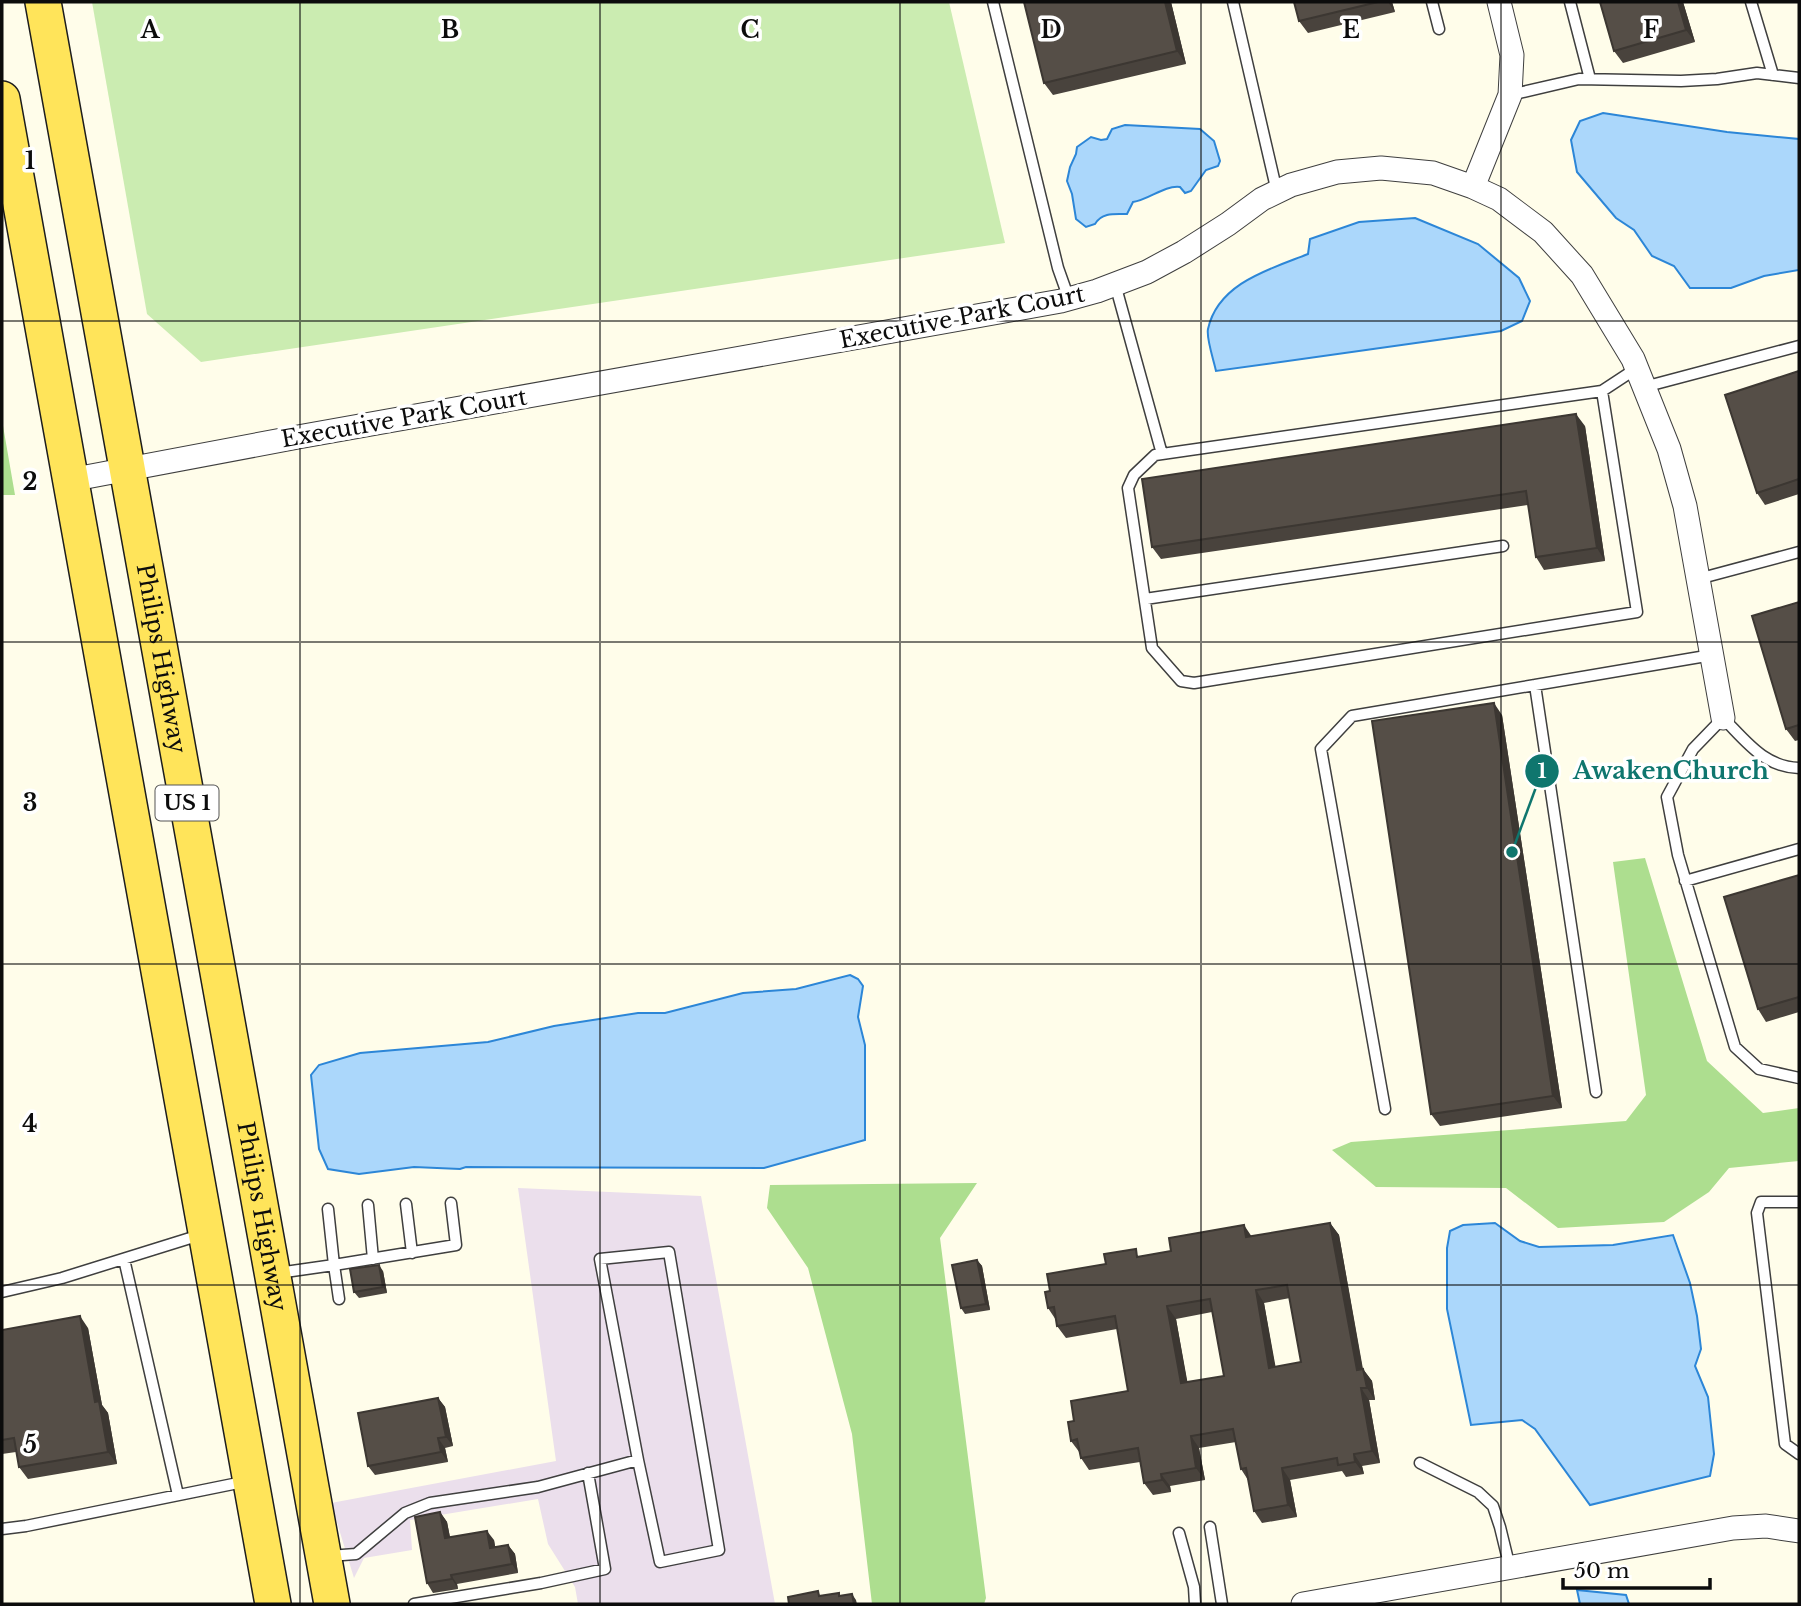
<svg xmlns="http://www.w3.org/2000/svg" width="1801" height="1606" viewBox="0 0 1801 1606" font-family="'Libre Baskerville',serif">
	<rect width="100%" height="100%" fill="#fffdea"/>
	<path fill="#ebdfec" d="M518,1188L701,1196L775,1604H578L575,1587L548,1544L538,1499L410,1520L412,1550L364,1558L354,1578L331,1503L556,1461Z"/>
	<path fill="#cbecb1" d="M92,2H949L1005,243L201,362L147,314Z"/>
	<path fill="#adde8f" d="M2,420L15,495H2Z
		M1645,858L1707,1061L1763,1113L1799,1108V1161L1729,1168L1709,1192L1664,1222L1558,1228L1506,1188L1376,1187L1332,1150L1351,1142L1626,1121L1646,1095L1613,862Z
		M977,1183L940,1238L986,1598L984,1604H872L852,1434L808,1268L767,1208L770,1185Z"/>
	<path fill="#abd7fb" stroke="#2c86d7" stroke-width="2" d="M1603,113L1727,132L1799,139V270L1764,276L1731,288H1690L1674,266L1652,256L1634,230L1616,218L1577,172L1571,140L1580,121Z
		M1125,125L1200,129L1214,141L1220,161L1218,166L1206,170L1191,191L1185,193L1180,187C1164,185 1149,200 1133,202L1127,214C1115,214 1102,212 1095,224L1086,227L1076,219L1072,194L1067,181L1070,167L1076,154L1077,147L1091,137L1101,140L1107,139L1112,129Z
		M1415,218L1478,244L1519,278L1530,301L1522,321L1501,331L1216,371C1214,361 1206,338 1208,329C1218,283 1270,269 1308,254L1310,239L1359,222Z
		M850,975L858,979L863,986L858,1017L865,1045V1140L764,1168L466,1167L460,1169L414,1167L359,1174L328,1169L319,1149L311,1075L319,1065L360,1053L488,1042L554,1026L638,1013H665L743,993L796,989Z
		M1495,1223L1520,1241L1539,1247L1613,1245L1673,1235L1690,1283L1697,1316L1701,1349L1695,1366L1708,1397L1714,1454L1710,1476L1590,1505L1535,1429L1522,1420L1471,1425L1447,1309V1248L1450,1231L1463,1225Z
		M1577,1590L1626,1595L1629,1604H1580Z"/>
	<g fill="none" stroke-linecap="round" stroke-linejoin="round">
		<g stroke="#3f3f3f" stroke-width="13">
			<path id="service" d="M993,2L1058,268L1069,299
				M1233,2L1277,192
				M1432,2L1439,29
				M1570,2L1590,79
				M1751,2L1773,75
				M1510,95L1579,79L1681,81L1717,79L1757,73L1799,78
				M1115,284L1162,454
				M1644,387L1799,346
				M1602,391L1155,455L1134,475L1128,488L1152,648L1181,681L1194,683L1637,612L1602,391L1637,368
				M1698,579L1799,552
				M1145,599L1503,546
				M1535,685L1596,1092
				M1799,768C1764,767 1746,741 1723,718L1693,749L1667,797L1678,855L1735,1047L1759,1069L1799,1078
				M1685,881L1799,849
				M1385,1109L1321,749L1352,716L1712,655
				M1799,1202H1761L1757,1213L1785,1444L1799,1454
				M406,1204L412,1253
				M368,1205L373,1259
				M124,1259L178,1495
				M278,1273L334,1265L328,1209
				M2,1292L62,1278L200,1235
				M339,1299L334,1265L456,1245L451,1203
				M1420,1463L1478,1492L1493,1506L1500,1527L1510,1568
				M1210,1527L1222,1604
				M2,1529L26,1526L248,1481
				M1179,1533L1194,1587L1195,1604
				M329,1556L356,1554L405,1513L430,1503L538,1487L638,1460L600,1259L669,1252L719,1550L660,1562L638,1460
				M414,1604L541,1583L605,1569L588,1473"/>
		</g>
		<g stroke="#3f3f3f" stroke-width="25">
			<path id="minor" d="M1473,187L1510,95L1512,55L1499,2
				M70,480L298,437L1061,301L1097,291L1147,272L1184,252L1228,224L1262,199L1291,185L1337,172L1381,168L1433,173L1473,187L1499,199L1543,232L1582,275L1633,359L1669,449L1685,506L1723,718
				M1303,1604L1733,1528L1766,1526L1799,1531"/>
		</g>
		<g stroke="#1d1d1d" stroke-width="38">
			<g id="primary">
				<path id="s1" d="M43,2L332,1604"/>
				<path d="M2,99L273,1604"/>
			</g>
		</g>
		<use href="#service" stroke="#fff" stroke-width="10"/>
		<use href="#minor" stroke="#fff" stroke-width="23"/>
		<use href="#primary" stroke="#ffe45a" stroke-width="35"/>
	</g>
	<path fill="#49433d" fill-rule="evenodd" d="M1024,2H1171L1186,64L1053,95L1044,83Z
		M1294,2H1392L1395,12L1308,33L1299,21Z
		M1600,2H1683L1695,42L1623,63L1614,51Z
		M1799,371V494L1765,505L1757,493Z
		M1585,426L1605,561L1544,570L1536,557L1528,505L1161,559L1152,547Z
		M1799,602V740L1795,741L1786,729Z
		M1502,715L1562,1108L1440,1126L1431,1114Z
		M1799,875V1012L1766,1022L1758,1009Z
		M1330,1223L1339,1235L1363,1369L1372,1381L1375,1400H1369L1380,1463L1362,1466L1364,1474L1346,1477L1342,1471L1290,1480L1297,1517L1262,1523L1254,1511L1248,1480L1241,1469L1236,1442L1199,1448L1205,1480L1170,1486L1171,1492L1153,1495L1144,1483L1140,1462L1089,1470L1081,1458L1080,1453L1071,1441L1074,1421L1128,1391L1117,1329L1066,1338L1057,1326L1056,1320L1048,1308L1050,1291L1106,1264ZM1290,1298L1301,1362L1275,1367L1264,1303ZM1212,1312L1224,1376L1187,1382L1176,1319Z
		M977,1260L982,1266L990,1310L965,1314L961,1308Z
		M383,1271L387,1293L359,1298L354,1292Z
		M88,1328L102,1405L108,1413L117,1464L28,1479L19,1467L16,1452L2,1454V1330Z
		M438,1398L445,1407L453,1446L445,1448L448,1462L375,1475L368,1466Z
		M440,1512L447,1522L450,1537L494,1540L495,1547L508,1545L515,1554L518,1573L457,1584L458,1589L433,1593L427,1583Z"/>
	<path fill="#3c3732" d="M1165,2H1171L1186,64L1177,51Z
		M1388,2H1392L1395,12Z
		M1678,2H1683L1695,42L1686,30Z
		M1576,414L1585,426L1605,561L1597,548Z
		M1494,703L1502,715L1562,1108L1553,1096Z
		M1330,1223L1339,1235L1365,1383L1357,1370Z
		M1244,1225L1252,1237H1246Z
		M977,1260L982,1266L990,1310L986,1304Z
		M379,1265L383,1271L387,1293L383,1287Z
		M1256,1290L1264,1303L1278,1380L1269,1368Z
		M1167,1306L1176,1319L1190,1396L1181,1383Z
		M80,1316L88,1328L102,1405L108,1413L117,1464L108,1452L95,1402Z
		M1363,1369L1372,1381L1375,1400L1367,1388Z
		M1361,1388L1369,1400L1380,1463L1372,1451Z
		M438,1398L445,1407L453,1446L446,1437Z
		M1191,1436L1199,1448L1205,1480L1196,1468Z
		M438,1438L445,1448L448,1462L441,1452Z
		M1354,1454L1362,1466L1364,1474L1355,1462Z
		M1282,1468L1290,1480L1297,1517L1288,1505Z
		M1161,1474L1170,1486L1171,1492L1162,1480Z
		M440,1512L447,1522L452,1548L445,1538Z
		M487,1531L494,1540L497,1557L490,1548Z
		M508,1545L515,1554L518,1573L512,1564Z
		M451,1575L457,1584L458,1589L452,1579Z
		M852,1594L856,1600L857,1604H854Z"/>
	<path fill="#554e47" stroke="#3c3732" stroke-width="2" fill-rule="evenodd" d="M1024,2H1165L1177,51L1044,83Z
		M1294,2H1378L1299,21Z
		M1600,2H1678L1686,30L1614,51Z
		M1799,371V479L1757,493L1725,395Z
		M1576,414L1597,548L1536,557L1526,491L1152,547L1142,479Z
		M1799,602V725L1786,729L1752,616Z
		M1494,703L1553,1096L1431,1114L1372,721Z
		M1799,875V997L1758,1009L1724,897Z
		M1330,1223L1357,1370L1363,1369L1367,1388H1361L1372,1451L1354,1454L1355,1462L1338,1465L1337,1458L1282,1468L1288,1505L1254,1511L1246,1468L1241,1469L1233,1429L1191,1436L1196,1468L1161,1474L1162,1480L1144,1483L1138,1448L1081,1458L1077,1439L1071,1441L1068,1422L1074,1421L1071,1401L1128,1391L1115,1316L1057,1326L1054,1307L1048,1308L1045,1292L1050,1291L1047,1274L1106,1264L1104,1254L1136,1249L1137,1257L1171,1251L1169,1238L1244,1225L1246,1237ZM1287,1285L1301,1362L1269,1368L1256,1290ZM1210,1299L1224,1376L1181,1383L1167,1306Z
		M977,1260L986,1304L961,1308L952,1265Z
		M379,1265L383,1287L354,1292L350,1269Z
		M80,1316L95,1402L99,1401L108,1452L19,1467L14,1438L2,1440V1330Z
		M438,1398L446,1437L438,1438L441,1452L368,1466L358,1413Z
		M440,1512L445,1538L487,1531L490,1548L508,1545L512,1564L451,1575L452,1579L427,1583L415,1517Z
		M818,1591L819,1596L839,1593V1596L852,1594L854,1604H789L788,1597Z"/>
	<path fill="none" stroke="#0c0c0c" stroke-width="2" stroke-opacity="0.55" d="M300,2V1604M600,2V1604M900,2V1604M1201,2V1604M1501,2V1604M2,321H1799M2,642H1799M2,964H1799M2,1285H1799"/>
	<g text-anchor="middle" stroke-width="7" stroke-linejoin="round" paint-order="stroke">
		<rect fill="#fff" stroke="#555" stroke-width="2" x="155.5" y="785.5" width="63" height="35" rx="5"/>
		<g font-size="21" font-weight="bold" fill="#0c0c0c">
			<text x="187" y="810">US 1</text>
		</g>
		<g font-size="23" fill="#0c0c0c" stroke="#fff">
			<text transform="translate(962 317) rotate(-11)" y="8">Executive Park Court</text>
			<text transform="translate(404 418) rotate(-10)" y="8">Executive Park Court</text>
			<text dy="8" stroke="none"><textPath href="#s1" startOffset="667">Philips Highway</textPath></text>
			<text dy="8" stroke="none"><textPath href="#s1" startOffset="1234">Philips Highway</textPath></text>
		</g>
	</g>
	<g font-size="23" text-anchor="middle" font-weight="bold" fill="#0c0c0c" stroke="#fff" stroke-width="7" stroke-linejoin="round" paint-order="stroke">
		<text x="150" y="38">A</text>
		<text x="450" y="38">B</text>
		<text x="750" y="38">C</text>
		<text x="1051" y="38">D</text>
		<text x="1351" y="38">E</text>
		<text x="1651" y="38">F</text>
		<text x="30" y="169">1</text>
		<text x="30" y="490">2</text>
		<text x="30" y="811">3</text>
		<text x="30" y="1132">4</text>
		<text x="30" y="1453">5</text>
	</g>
	<path fill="none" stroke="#0f766e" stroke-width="2.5" d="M1512 852L1542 771"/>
	<g fill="#0f766e" stroke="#fff" stroke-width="2.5">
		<circle cx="1512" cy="852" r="7"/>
		<circle cx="1542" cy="771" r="18"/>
	</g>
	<g font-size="21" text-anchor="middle" font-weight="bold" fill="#fff">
		<text x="1542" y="778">1</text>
	</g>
	<g font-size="24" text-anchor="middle" font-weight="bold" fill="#0f766e" stroke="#fff" stroke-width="7" stroke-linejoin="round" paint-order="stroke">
		<text x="1671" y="779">AwakenChurch</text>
	</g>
	<rect width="1801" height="1606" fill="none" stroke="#0c0c0c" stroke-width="7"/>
	<path d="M1563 1578v10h147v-10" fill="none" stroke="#0c0c0c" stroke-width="3.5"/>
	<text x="1574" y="1578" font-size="21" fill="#0c0c0c" stroke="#ffffff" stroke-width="5" paint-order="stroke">50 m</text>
</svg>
